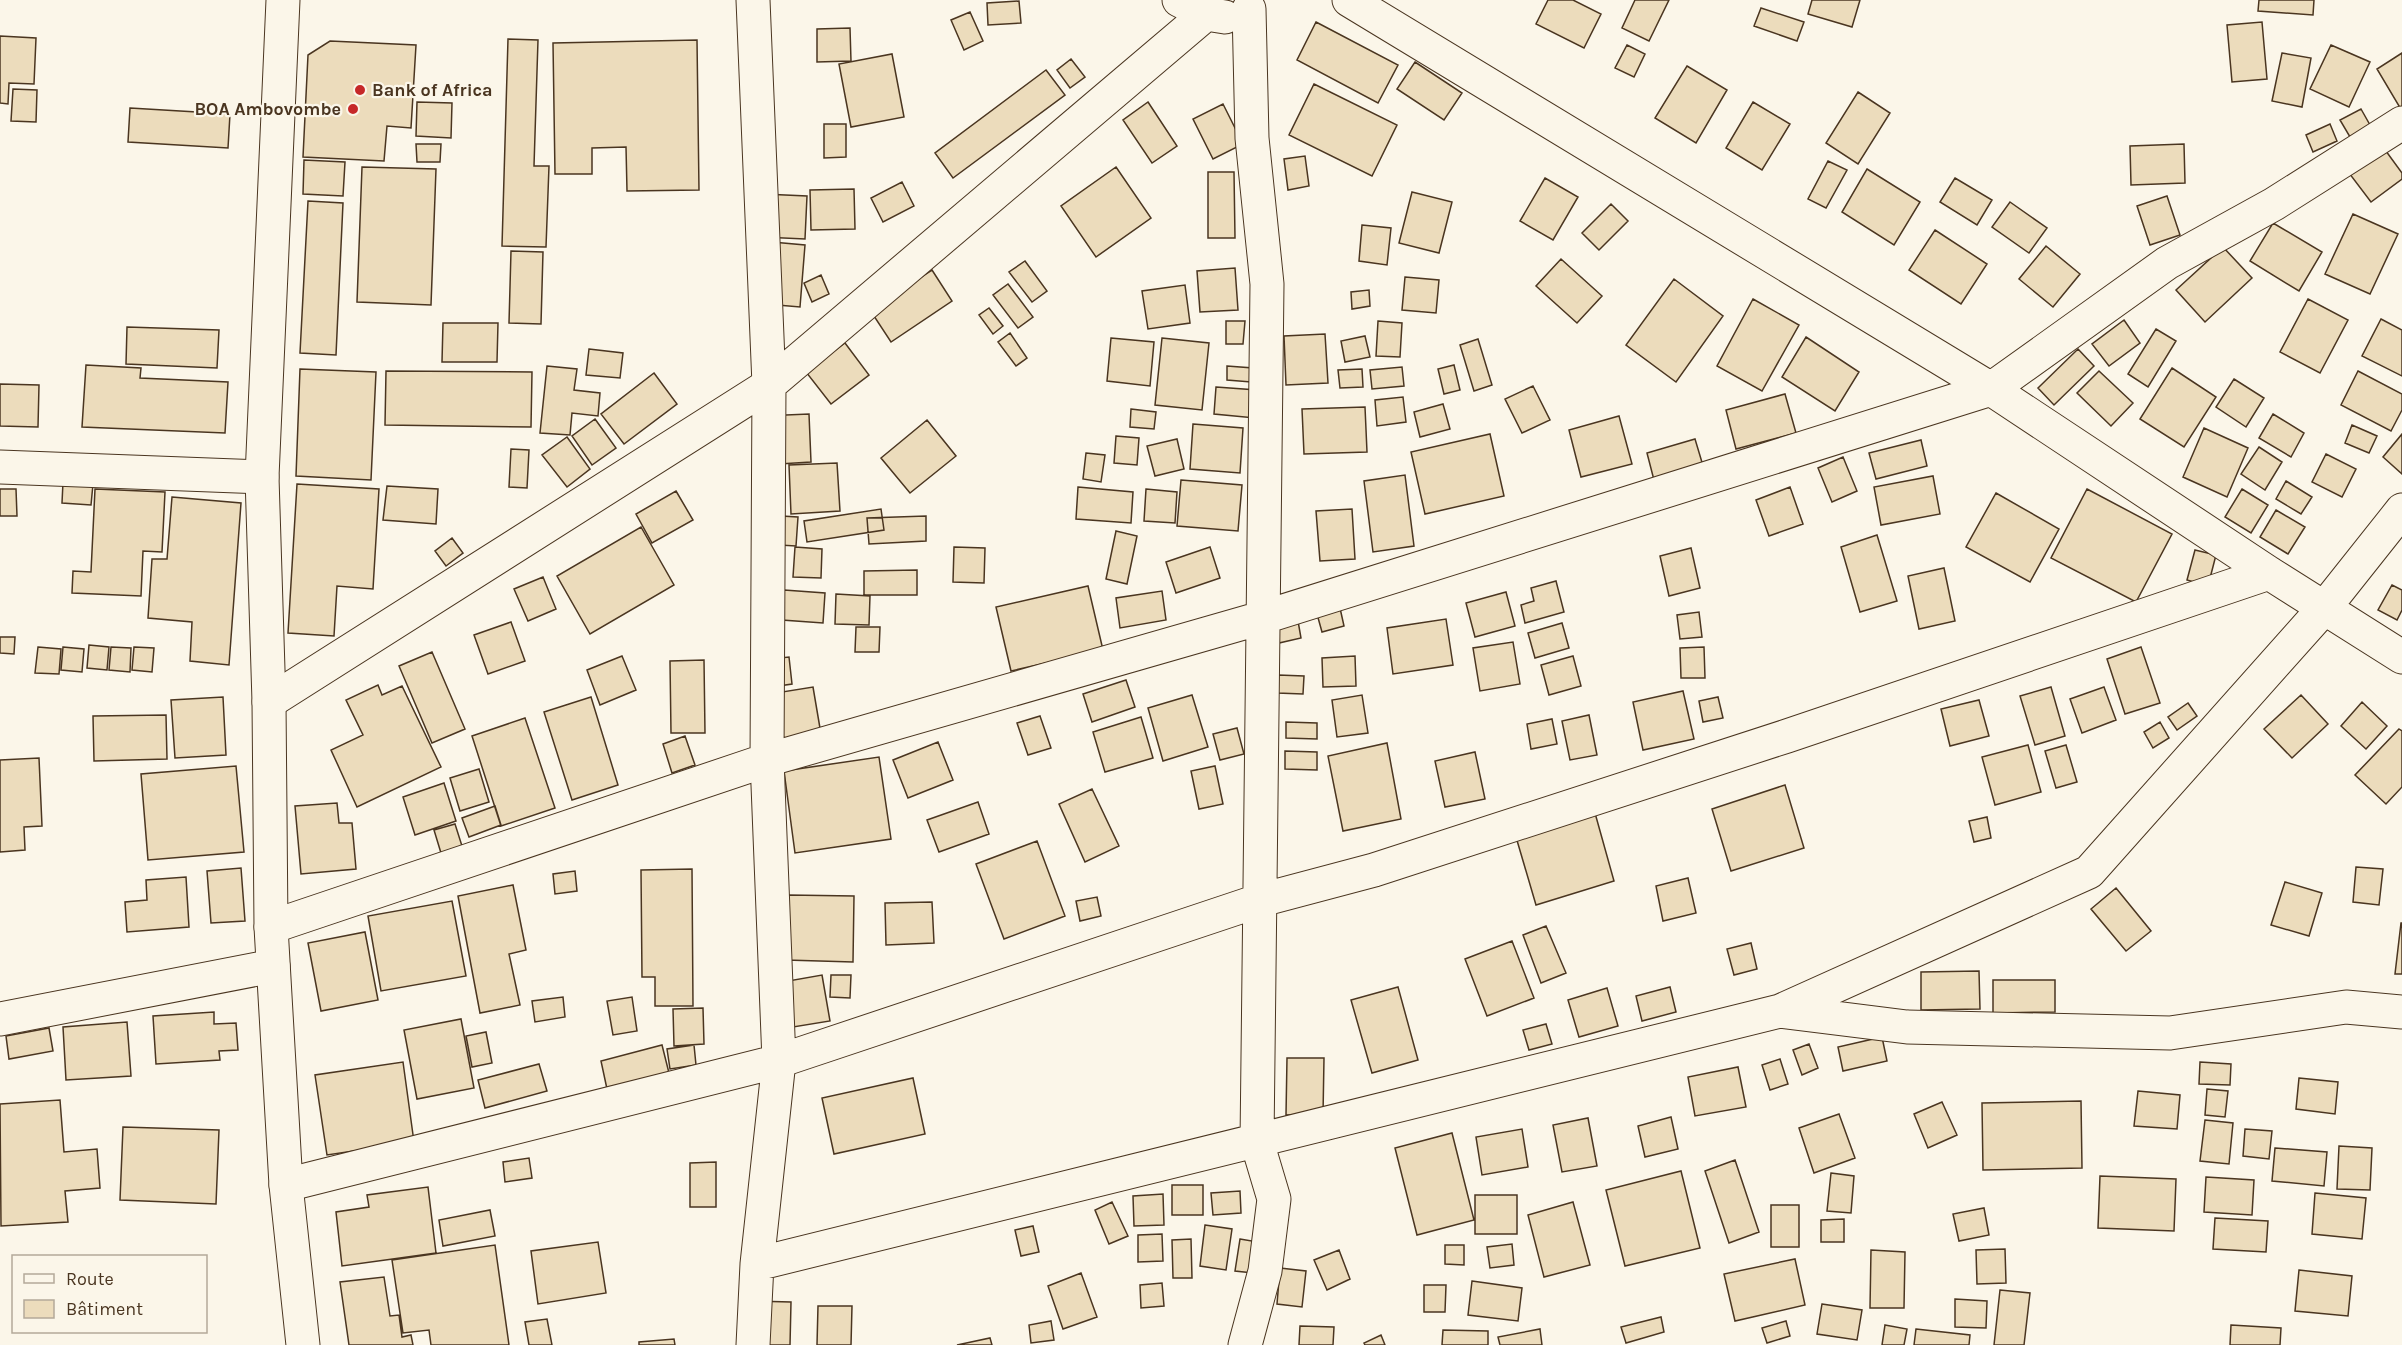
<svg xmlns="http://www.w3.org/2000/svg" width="2402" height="1345" viewBox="0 0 2402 1345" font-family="Karla,sans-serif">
	<rect width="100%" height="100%" fill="#fbf6e9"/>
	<path fill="#ecdcbc" stroke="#4a3520" stroke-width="1.5" d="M1548,0H1573L1601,14L1584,48L1536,24Z
		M1635,0H1669L1649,41L1622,28Z
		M1812,0H1860L1852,27L1808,14Z
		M2259,0H2314L2313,15L2258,11Z
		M1019,1L1021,23L988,25L987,3Z
		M1761,8L1804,22L1797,41L1754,26Z
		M970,12L983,41L964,50L951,20Z
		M1316,22L1398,65L1378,103L1297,60Z
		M2262,22L2267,79L2232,82L2227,25Z
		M850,28L851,61L817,62V29Z
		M0,36L36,38L34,84L9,83L8,104L0,103Z
		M508,39L538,40L534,166H549L546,247L502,246Z
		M697,40L699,190L627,191L626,147L592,148V174H555L553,43Z
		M330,41L416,45L411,128L387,126L384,161L303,157L308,55Z
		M1627,45L1645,54L1634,77L1615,68Z
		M2331,45L2370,62L2349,107L2310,89Z
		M2282,53L2311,58L2302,107L2272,101Z
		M2402,53V111L2377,69Z
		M892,54L904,117L851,127L839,64Z
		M1071,59L1085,77L1070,88L1057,70Z
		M1415,62L1462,93L1444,120L1397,89Z
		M1687,66L1727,90L1696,143L1655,118Z
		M1046,70L1065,95L953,178L935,153Z
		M1314,84L1397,125L1372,176L1289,135Z
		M13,89L37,90L36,122L11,121Z
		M1858,92L1890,113L1858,164L1826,143Z
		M417,102L452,103L451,138L416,136Z
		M1148,102L1177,146L1152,163L1123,120Z
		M1753,102L1790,124L1762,170L1726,148Z
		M1223,104L1243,144L1213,159L1193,119Z
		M130,108L230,114L228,148L128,142Z
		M2361,109L2370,125L2350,137L2340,120Z
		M824,124H846V157L824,158Z
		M2330,124L2337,141L2313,152L2306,135Z
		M416,144H441L440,162H417Z
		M2184,144L2185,183L2131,185L2130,146Z
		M2383,147L2402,173V179L2371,202L2349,173Z
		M1305,156L1309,186L1288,190L1284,159Z
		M304,160L345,162L343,196L303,194Z
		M1828,161L1847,170L1826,208L1808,199Z
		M362,167L436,169L431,305L357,302Z
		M1116,167L1151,218L1096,257L1061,206Z
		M1867,169L1920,202L1894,245L1842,212Z
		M1208,172H1234L1235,238H1208Z
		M1545,178L1578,197L1553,240L1520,221Z
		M1955,178L1992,200L1977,225L1940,202Z
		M902,182L914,206L883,222L871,198Z
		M854,189L855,229L811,230L810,190Z
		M1412,192L1452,202L1439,253L1399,243Z
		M763,194L807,196L805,239L761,237Z
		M2167,196L2180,235L2150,245L2137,206Z
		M308,201L343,203L336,355L300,353Z
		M2010,202L2047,228L2029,253L1992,227Z
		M1611,204L1628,221L1599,250L1582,233Z
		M2353,214L2398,234L2370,294L2325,274Z
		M2273,223L2322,252L2299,291L2250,261Z
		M1362,225L1391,228L1387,265L1359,261Z
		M1935,230L1987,264L1961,304L1909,270Z
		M772,242L805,245L800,307L766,304Z
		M2046,246L2080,274L2053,307L2019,279Z
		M2223,247L2252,278L2205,322L2176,290Z
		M511,251L543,252L541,324L509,323Z
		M1561,259L1602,296L1577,323L1536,286Z
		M1025,261L1047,291L1032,302L1009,272Z
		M1235,268L1238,310L1200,312L1197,271Z
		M932,270L952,301L891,342L870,310Z
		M821,275L829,294L812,302L804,283Z
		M1405,277L1439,280L1436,313L1402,310Z
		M1674,279L1723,316L1676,382L1626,345Z
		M1008,284L1033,317L1018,328L993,295Z
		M1185,285L1190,323L1148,329L1142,291Z
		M1369,290L1370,306L1352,309L1351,292Z
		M1753,299L1799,325L1762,391L1717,366Z
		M2308,299L2348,320L2320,373L2280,352Z
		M989,308L1003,326L993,334L979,315Z
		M2381,319L2402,330V376L2362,356Z
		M2124,320L2140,343L2109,366L2092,344Z
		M1226,321H1245L1243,344H1226Z
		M1378,321L1402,323L1400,357L1376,356Z
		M443,323H498L497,362H442Z
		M127,327L219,330L217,368L126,364Z
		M2156,329L2176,341L2148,387L2128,374Z
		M1010,333L1027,358L1016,366L998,342Z
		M1325,334L1328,383L1286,385L1284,336Z
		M1365,336L1370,357L1345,362L1341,341Z
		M1806,337L1859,372L1835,411L1782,377Z
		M1111,338L1154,342L1150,386L1107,381Z
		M1162,338L1209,343L1202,410L1155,405Z
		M1478,339L1492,385L1474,391L1460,345Z
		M845,343L869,375L831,404L806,372Z
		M589,349L623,353L620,378L586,375Z
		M2078,349L2094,366L2054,405L2038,388Z
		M86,365L141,368L140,378L228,382L225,433L82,427Z
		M1454,365L1460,390L1444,394L1438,369Z
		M547,366L577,369L574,390L600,393L598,416L572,413L570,435L540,433Z
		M1227,366L1253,368L1251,382L1227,380Z
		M1402,367L1404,386L1372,389L1370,370Z
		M2172,368L2216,397L2184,447L2140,419Z
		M300,369L376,372L371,480L296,476Z
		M1362,369L1363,387L1340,388L1338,370Z
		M386,371L532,372L531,427L385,425Z
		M2099,371L2133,403L2111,426L2077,393Z
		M2358,371L2402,394V410L2391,431L2341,405Z
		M654,373L677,404L624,444L601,414Z
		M2234,379L2264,398L2246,427L2216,407Z
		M0,384L39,385L38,427L0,426Z
		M1533,386L1550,420L1522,433L1505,399Z
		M1216,387L1257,390L1255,418L1214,414Z
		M1785,394L1796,433L1736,449L1726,410Z
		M1403,397L1406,422L1377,426L1375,400Z
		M1443,404L1450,429L1420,437L1414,412Z
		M1365,407L1367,452L1304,454L1302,409Z
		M1131,409L1156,412L1154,429L1130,427Z
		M809,414L811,462L763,465L761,416Z
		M2273,414L2304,433L2291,457L2259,438Z
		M1619,416L1632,464L1581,477L1569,430Z
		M595,419L616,448L592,465L572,436Z
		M927,420L956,456L910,493L881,458Z
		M1193,424L1243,428L1240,473L1190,469Z
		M2352,425L2377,436L2369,453L2345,443Z
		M2204,428L2248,448L2227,497L2183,477Z
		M1490,434L1504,496L1425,514L1411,452Z
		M2402,434V474L2383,457Z
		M1116,436L1139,438L1137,465L1114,463Z
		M567,437L590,469L567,487L542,455Z
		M1177,439L1184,469L1155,476L1147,446Z
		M1695,439L1704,469L1655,484L1647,453Z
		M1921,440L1927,466L1876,479L1869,453Z
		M2259,447L2282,462L2265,490L2241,474Z
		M511,449L529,450L527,488L509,487Z
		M1086,453L1105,455L1101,482L1083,479Z
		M2326,454L2356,469L2342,497L2312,482Z
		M1843,457L1857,491L1832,502L1818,468Z
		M837,463L840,511L791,514L789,465Z
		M1405,475L1414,546L1373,552L1364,481Z
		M1933,476L1940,514L1881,525L1874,487Z
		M1181,480L1242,485L1238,531L1177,526Z
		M2286,481L2312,497L2301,514L2276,499Z
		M63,482L93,484L91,505L62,503Z
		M297,484L379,489L373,589L337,586L334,636L288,633Z
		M387,486L438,489L436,524L383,520Z
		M1078,487L1133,492L1131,523L1076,519Z
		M1790,487L1803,524L1769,536L1756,500Z
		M0,489H16L17,516H0Z
		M95,489L165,492L162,552L143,551L141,596L72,593L73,571L91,572Z
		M1146,489L1177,492L1175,523L1144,521Z
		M2087,489L2172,534L2136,602L2051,558Z
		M2242,489L2268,505L2251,533L2225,517Z
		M676,491L693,520L652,543L636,514Z
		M1996,493L2059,529L2030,582L1966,547Z
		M172,497L241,503L229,665L190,661L192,622L148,618L152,559H167Z
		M881,509L884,530L807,542L804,521Z
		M1352,509L1355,559L1320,561L1316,511Z
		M2276,510L2305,527L2288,554L2260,537Z
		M764,515L798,517L796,546L762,544Z
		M926,516V541L869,544L867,518Z
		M641,527L674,585L590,634L557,576Z
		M1116,531L1137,536L1127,584L1106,579Z
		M1877,535L1897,601L1860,612L1841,547Z
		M452,538L463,553L446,566L435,551Z
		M795,547L822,549L821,578L793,577Z
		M954,547L985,548L984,583L953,582Z
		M1210,547L1220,578L1176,593L1166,562Z
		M1691,548L1700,588L1669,596L1660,556Z
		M2195,550L2216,555L2208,586L2187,580Z
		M1944,568L1955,621L1919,629L1908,576Z
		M917,570V595H864V571Z
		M543,577L556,609L528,621L514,589Z
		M1556,581L1564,612L1525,623L1521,605L1534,601L1531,588Z
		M2392,585L2402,590V610L2397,620L2378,610Z
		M1088,586L1103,650L1011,671L996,607Z
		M784,590L825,593L823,623L782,620Z
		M1162,591L1166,620L1120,628L1116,598Z
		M1506,592L1515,626L1475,637L1466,603Z
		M836,594L870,596L869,625L835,624Z
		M1340,608L1344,626L1322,632L1317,614Z
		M1699,612L1702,637L1680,639L1677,615Z
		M1446,619L1453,665L1393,674L1387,628Z
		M1298,621L1301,638L1279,643L1276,625Z
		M511,622L525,661L488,674L474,635Z
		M1562,623L1569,648L1535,658L1528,633Z
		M856,627H880L879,652H855Z
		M0,637H15L14,654L0,653Z
		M1513,642L1520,684L1480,691L1473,648Z
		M89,645L109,647L107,670L87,668Z
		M38,647L61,649L59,674L35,673Z
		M63,647L84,649L82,672L61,670Z
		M111,647L131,648L130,672L109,670Z
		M134,647L154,648L152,672L132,670Z
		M1704,647L1705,678H1681L1680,648Z
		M2141,647L2160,703L2125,714L2107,659Z
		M432,652L465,729L432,743L399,666Z
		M622,656L636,690L600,705L587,670Z
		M1355,656L1356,686L1323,687L1322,658Z
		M1573,656L1581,686L1549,695L1541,665Z
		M789,657L792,684L765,688L761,660Z
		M704,660L705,733H671L670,661Z
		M1278,675L1304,676L1303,694L1277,693Z
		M1126,680L1135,707L1092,722L1083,694Z
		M378,685L382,695L402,686L441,767L357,807L331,750L363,735L346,700Z
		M813,687L822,740L771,748L763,695Z
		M2051,687L2065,736L2035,745L2020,696Z
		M2104,687L2116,720L2082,733L2070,699Z
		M1683,691L1694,739L1643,750L1633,702Z
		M1192,695L1208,747L1163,761L1148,708Z
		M1362,695L1368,733L1337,737L1332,700Z
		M2301,695L2328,724L2292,758L2264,729Z
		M223,697L226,755L175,758L171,700Z
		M591,697L618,785L572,800L544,712Z
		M1718,697L1723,718L1703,722L1699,701Z
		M1979,700L1989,736L1950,746L1941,709Z
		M2362,702L2387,726L2366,749L2341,726Z
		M2188,703L2197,716L2177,730L2168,717Z
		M166,715L167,759L94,761L93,716Z
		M1589,715L1597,755L1570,760L1562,721Z
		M1040,716L1051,748L1028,755L1017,723Z
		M1141,717L1153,758L1105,772L1093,732Z
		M525,718L555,808L501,826L472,736Z
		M1552,719L1557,744L1531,749L1527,724Z
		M1286,722L1317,723V739L1286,738Z
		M2160,722L2169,738L2153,748L2144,732Z
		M1237,728L1244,754L1220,760L1213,734Z
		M2399,729L2402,731V787L2386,804L2355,775Z
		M685,736L695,765L672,773L663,744Z
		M938,742L953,780L908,798L893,760Z
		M1387,743L1401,819L1343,831L1328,756Z
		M2028,745L2041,792L1995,805L1982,757Z
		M2066,745L2077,782L2056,788L2045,751Z
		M1285,751L1317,752V770L1285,769Z
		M1475,752L1485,799L1445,807L1435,761Z
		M879,757L891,839L795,853L784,771Z
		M39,758L42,826L24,827L25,850L0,852V760Z
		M236,766L244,852L148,860L141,774Z
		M1215,766L1223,804L1199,809L1191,771Z
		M479,769L489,802L460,811L450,778Z
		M444,783L456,821L415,835L403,797Z
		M1785,785L1804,848L1731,871L1712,809Z
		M1092,789L1119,846L1085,862L1059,804Z
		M978,802L989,834L939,852L927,820Z
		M337,803L339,823H352L356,869L301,874L295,806Z
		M495,806L501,825L469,837L462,818Z
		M1595,813L1614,881L1536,905L1516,837Z
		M1987,817L1991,838L1974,842L1969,821Z
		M455,824L462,846L441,853L434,830Z
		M1037,841L1065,916L1004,939L976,864Z
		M2356,867L2383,869L2379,905L2353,902Z
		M241,868L245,921L211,923L207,871Z
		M692,869L693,1006H655V977H642L641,870Z
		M575,871L577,891L555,894L553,874Z
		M186,877L189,927L127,932L125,902L147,900L146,880Z
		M1688,878L1696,913L1663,921L1656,886Z
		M2285,882L2322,893L2309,936L2271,925Z
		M513,885L526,950L509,954L520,1005L480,1013L458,896Z
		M2116,888L2151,931L2126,951L2091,909Z
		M788,895L854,896L853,962L786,960Z
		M1097,897L1101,916L1080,921L1076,901Z
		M452,901L466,976L381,991L368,916Z
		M932,902L934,943L886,945L885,903Z
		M2401,923H2402V974H2395Z
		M1546,926L1566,973L1541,983L1523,935Z
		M365,932L378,1000L321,1011L308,943Z
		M1512,941L1534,998L1487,1016L1465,959Z
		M1751,943L1757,969L1734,975L1727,949Z
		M1979,971L1980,1009L1921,1010V972Z
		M822,975L830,1021L787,1028L771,984Z
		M831,975H851L850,998L830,997Z
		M1993,980H2055V1012L1993,1013Z
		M1398,987L1418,1060L1372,1073L1351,1000Z
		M1670,987L1676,1012L1642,1021L1636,996Z
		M1607,988L1618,1026L1579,1037L1568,1000Z
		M563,997L565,1017L535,1022L532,1001Z
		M632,997L637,1031L613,1035L607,1001Z
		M703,1008L704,1044L674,1046L673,1009Z
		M214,1012V1024L236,1023L238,1050L219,1051L220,1060L156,1064L153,1016Z
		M461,1019L474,1088L417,1099L404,1030Z
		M127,1022L131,1076L66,1080L63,1027Z
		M1546,1024L1552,1044L1529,1050L1523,1030Z
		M49,1028L53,1051L9,1059L6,1036Z
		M486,1032L492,1063L472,1067L466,1036Z
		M1882,1037L1887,1061L1843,1071L1838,1047Z
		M1809,1044L1818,1068L1802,1075L1793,1050Z
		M662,1045L669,1073L607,1089L601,1061Z
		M694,1045L696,1065L670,1069L667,1049Z
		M1287,1058H1324L1323,1115H1286Z
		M1780,1059L1788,1084L1770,1090L1762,1065Z
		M403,1062L414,1142L327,1155L315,1075Z
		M2200,1062L2231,1064L2230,1085L2199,1084Z
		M539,1064L547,1091L485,1108L478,1080Z
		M1738,1067L1746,1107L1695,1116L1688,1077Z
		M913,1078L925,1134L834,1154L822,1098Z
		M2299,1078L2338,1082L2335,1114L2296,1109Z
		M2207,1089L2228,1091L2225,1117L2205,1115Z
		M2138,1091L2180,1095L2177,1129L2134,1126Z
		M60,1100L64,1152L97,1149L100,1188L65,1191L68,1222L1,1226L0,1104Z
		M2081,1101L2082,1168L1983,1170L1982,1103Z
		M1942,1102L1957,1135L1928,1148L1914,1114Z
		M1839,1114L1855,1158L1814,1173L1799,1128Z
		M1671,1117L1678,1149L1645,1157L1638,1126Z
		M1588,1118L1597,1166L1562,1172L1553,1125Z
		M2205,1120L2233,1123L2229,1164L2200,1161Z
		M123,1127L219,1130L216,1204L120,1200Z
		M1522,1129L1528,1167L1482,1175L1476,1137Z
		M2245,1129L2272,1131L2269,1159L2243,1156Z
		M1452,1133L1474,1220L1417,1235L1395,1148Z
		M2339,1146L2372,1148L2370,1190L2337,1189Z
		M2275,1148L2327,1152L2324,1186L2272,1181Z
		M529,1158L532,1178L505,1182L503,1162Z
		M1735,1160L1759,1232L1729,1243L1705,1171Z
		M716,1162V1207H690V1163Z
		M1681,1171L1700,1248L1625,1266L1606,1190Z
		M1831,1173L1854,1176L1851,1213L1827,1211Z
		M2100,1176L2176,1179L2174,1231L2098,1228Z
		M2206,1177L2254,1180L2252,1215L2204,1212Z
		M1172,1185H1203V1215H1172Z
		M428,1187L436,1253L342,1266L336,1212L369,1207L367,1195Z
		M1240,1191L1241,1213L1213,1215L1211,1193Z
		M2315,1193L2366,1198L2362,1239L2312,1234Z
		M1163,1194L1164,1225L1134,1226L1133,1196Z
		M1475,1195H1517V1234H1475Z
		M1112,1202L1128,1236L1109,1244L1095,1210Z
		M1573,1202L1590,1265L1544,1277L1528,1215Z
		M1771,1205H1799V1247H1771Z
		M1984,1208L1989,1235L1959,1241L1953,1214Z
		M490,1210L495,1236L443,1246L439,1220Z
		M2215,1218L2268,1221L2266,1252L2213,1249Z
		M1844,1219V1242H1821V1220Z
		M1205,1225L1232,1229L1226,1270L1200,1266Z
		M1033,1226L1039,1252L1021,1256L1015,1230Z
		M1162,1234L1163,1261L1138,1262V1235Z
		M1191,1239L1192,1278H1173L1172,1240Z
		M1240,1239L1258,1242L1253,1273L1235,1271Z
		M598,1242L606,1293L538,1304L531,1251Z
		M1512,1244L1514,1265L1490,1268L1487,1247Z
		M495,1245L509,1345H431L429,1330L403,1333L392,1260Z
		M1445,1245H1464V1265L1445,1264Z
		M2005,1249L2006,1283L1977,1284L1976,1250Z
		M1339,1250L1350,1279L1327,1290L1314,1260Z
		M1871,1250L1905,1252L1904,1308H1870Z
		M1795,1259L1805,1305L1735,1321L1724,1274Z
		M1280,1268L1306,1271L1302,1307L1277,1304Z
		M2299,1270L2352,1276L2348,1316L2295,1311Z
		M1081,1273L1097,1317L1063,1329L1048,1286Z
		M384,1277L390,1316L399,1315L402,1337L411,1335L413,1345H349L340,1282Z
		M1472,1281L1522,1288L1518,1321L1468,1315Z
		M1162,1283L1164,1306L1141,1308L1140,1285Z
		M1424,1285H1446L1445,1312H1424Z
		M2000,1290L2030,1293L2024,1345H1994Z
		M1955,1299L1987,1301L1986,1328L1955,1327Z
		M752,1301L791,1302L790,1345H751Z
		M1822,1304L1862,1310L1857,1340L1817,1334Z
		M818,1306H852L851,1345H817Z
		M1661,1317L1664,1332L1626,1343L1621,1327Z
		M547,1319L552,1345H529L525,1322Z
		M1051,1321L1054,1340L1031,1343L1029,1325Z
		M1786,1321L1790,1336L1767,1343L1762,1328Z
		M1885,1325L1907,1329L1904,1345H1882Z
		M2231,1325L2281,1328L2280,1345H2230Z
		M1300,1326L1334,1327L1333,1345H1299Z
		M1540,1329L1542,1345H1500L1498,1337Z
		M1916,1329L1970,1335L1969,1345H1914Z
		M1443,1330L1488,1331V1345H1442Z
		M1381,1335L1385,1345H1365L1364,1343Z
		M990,1338L992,1345H957Z
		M674,1339L675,1345H639V1342Z"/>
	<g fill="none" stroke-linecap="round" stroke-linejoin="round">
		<g stroke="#4a3520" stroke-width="35">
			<path id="street" d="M1179,0L1206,14L1225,17
				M1349,0L1991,389L2269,573L2402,657
				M0,467L262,477
				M269,702L769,385L1206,14
				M271,927L767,760L1261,618L1991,389L2167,263L2274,204L2402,123
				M1780,1011L1907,1027L2170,1033L2346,1007L2402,1012
				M0,1019L273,966
				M286,1185L779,1061L1261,900L1374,870L1787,736L2269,573
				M757,1264L1780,1011L2089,872L2325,607L2402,510
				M753,1345L757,1264L779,1061L767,760L769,385L753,0
				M1245,1345L1265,1271L1274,1199L1257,1142L1267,284L1252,138L1249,9"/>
		</g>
		<g stroke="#4a3520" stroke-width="35">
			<path id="secondary" d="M283,0L262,477L269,702L271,927L286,1185L303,1345"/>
		</g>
		<use href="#street" stroke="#fbf6e9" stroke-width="33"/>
		<use href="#secondary" stroke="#fbf6e9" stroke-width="33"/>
	</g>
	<g fill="#c62828" stroke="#fbf6e9" stroke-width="2">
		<circle cx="360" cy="90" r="6"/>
		<circle cx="353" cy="109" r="6"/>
	</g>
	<g text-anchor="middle" stroke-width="4.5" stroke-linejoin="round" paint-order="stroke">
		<g font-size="18" font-weight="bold" fill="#4a3520" stroke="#fbf6e9" text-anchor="start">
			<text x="372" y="96">Bank of Africa</text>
			<text x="341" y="115" text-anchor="end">BOA Ambovombe</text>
		</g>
	</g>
	<rect x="12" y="1255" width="195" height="78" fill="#fbf6e9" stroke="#b4a999" stroke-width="1.5"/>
	<rect x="24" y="1274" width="30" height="9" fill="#fbf6e9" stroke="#b4a999" stroke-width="1.5"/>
	<text x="66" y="1285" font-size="18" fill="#4a3520">Route</text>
	<rect x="24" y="1300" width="30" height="18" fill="#ecdcbc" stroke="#b4a999" stroke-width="1.5"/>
	<text x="66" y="1315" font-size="18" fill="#4a3520">Bâtiment</text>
</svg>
